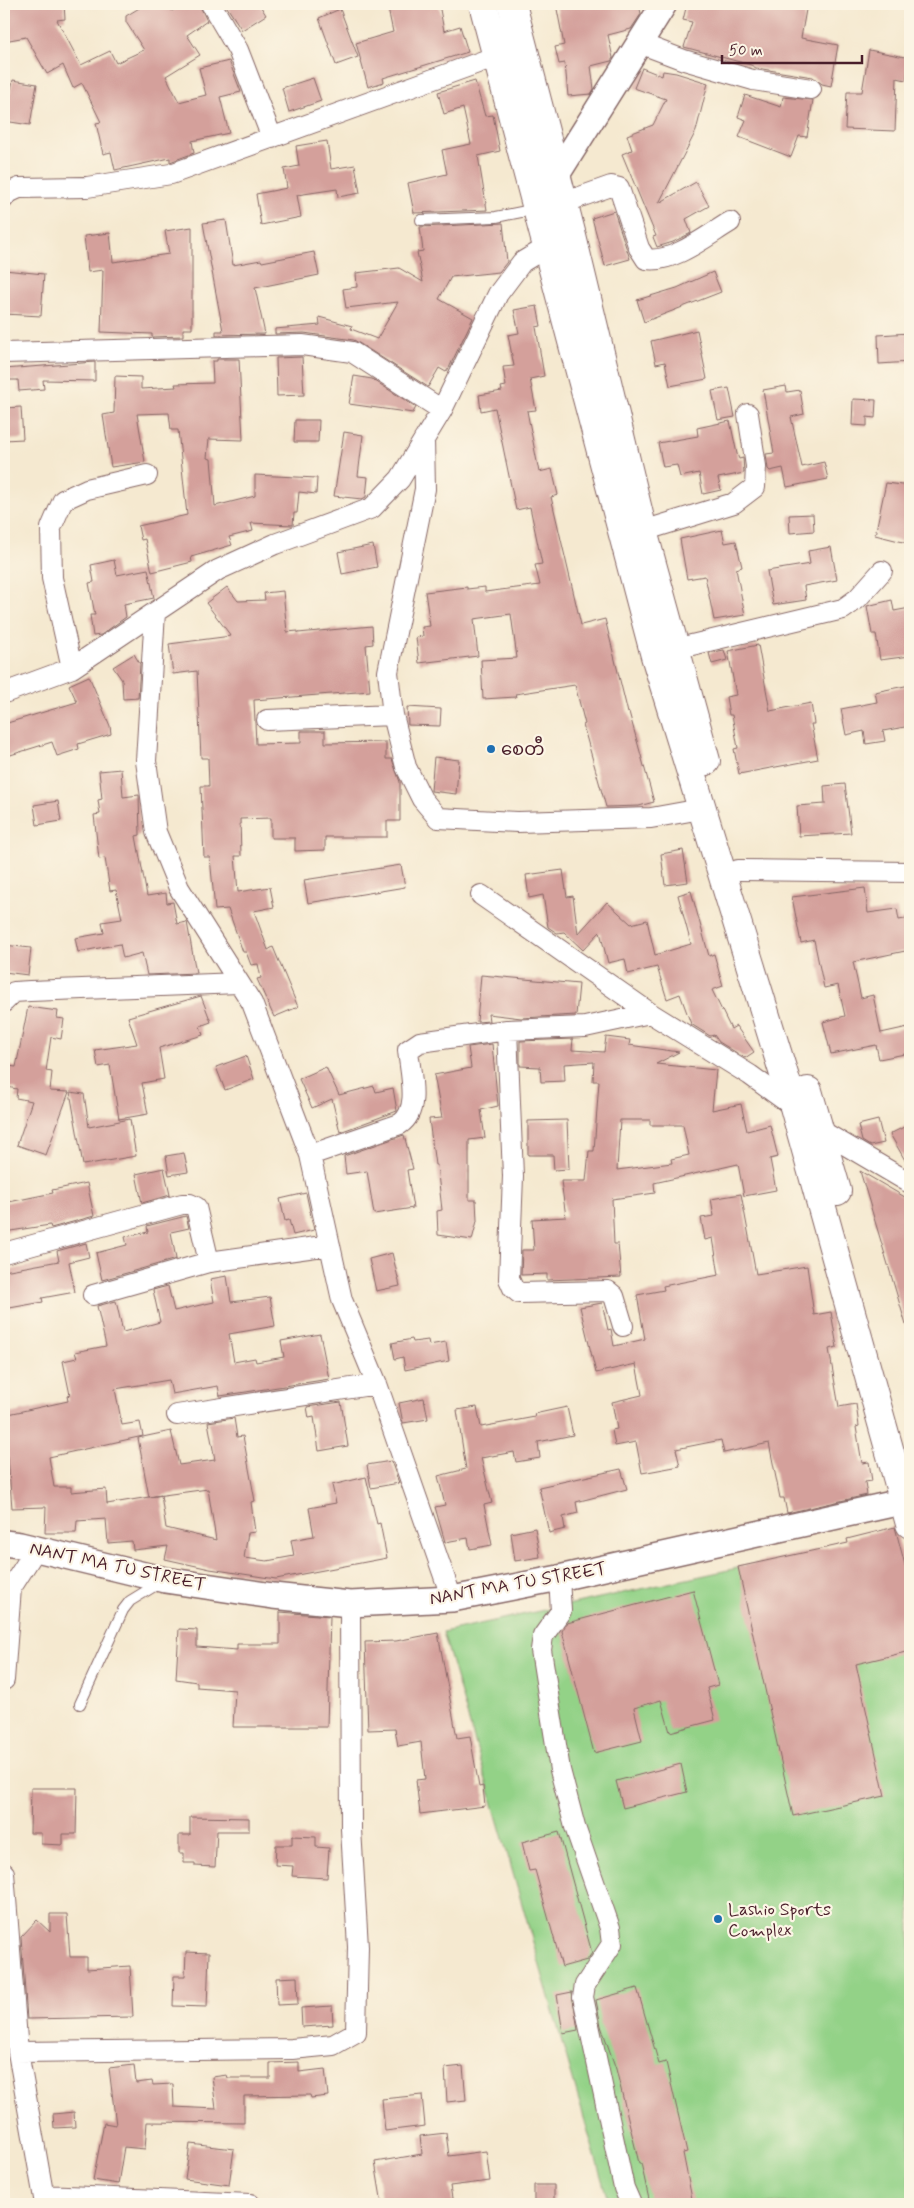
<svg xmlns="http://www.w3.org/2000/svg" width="914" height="2208" viewBox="0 0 914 2208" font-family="Mynerve,'Noto Sans Myanmar',sans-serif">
	<rect width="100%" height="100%" fill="#fcf5e5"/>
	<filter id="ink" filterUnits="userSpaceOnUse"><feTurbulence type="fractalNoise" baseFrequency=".02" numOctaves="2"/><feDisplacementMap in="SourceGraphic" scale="10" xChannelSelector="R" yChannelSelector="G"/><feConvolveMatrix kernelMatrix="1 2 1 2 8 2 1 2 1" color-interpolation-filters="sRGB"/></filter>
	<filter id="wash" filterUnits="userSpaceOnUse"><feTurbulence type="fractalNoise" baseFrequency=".0096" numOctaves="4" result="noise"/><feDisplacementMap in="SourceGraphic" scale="20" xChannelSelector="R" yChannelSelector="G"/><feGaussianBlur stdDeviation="1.12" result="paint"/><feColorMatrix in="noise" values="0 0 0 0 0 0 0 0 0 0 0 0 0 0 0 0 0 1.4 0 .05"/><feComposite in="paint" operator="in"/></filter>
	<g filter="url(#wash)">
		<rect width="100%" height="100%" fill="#f5e9d0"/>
		<path fill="#93d287" stroke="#6e7859" d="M885,1536L910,1635V2204H609L443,1632Z"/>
		<g id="blocks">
			<path fill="#d4a09b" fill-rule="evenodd" d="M4,4H64L65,19L57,20L81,65L110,51L116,63L144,50L126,22V16L146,4H168L172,11L183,4H199L207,21L187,35L200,55L166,76L179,102L206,95L199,68L229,61L241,92L220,97L229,133L192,141L194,153L170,162V158L115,170L111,152L103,154L96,123L101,122L82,83L73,88L63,65L47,74L26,37L4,41Z
				M225,4H259L266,15L242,30Z
				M387,4H439L444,31L460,26L468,52L383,78L384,82L368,87L356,43L393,32Z
				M556,4H639L641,14L631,29L608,35L613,58L611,61L591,66L594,89L591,94L568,96L565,63L559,64L555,47L564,45Z
				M687,4H769L784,6L785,4H807L801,38L838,45L831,86L822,84L813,77L756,68L751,65L684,47L692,22L683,20Z
				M340,9L358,57L336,65L319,18Z
				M869,50L910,58L906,80L897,78L895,131L845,129L847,92H862Z
				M642,68L662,76L663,71L676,73L708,83L696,131L659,203L696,182L709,206L686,219L691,233L673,242L657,247L653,237L656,236L622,154L632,150L627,135L653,125L666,99L634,88Z
				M313,78L321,101L289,112L282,88Z
				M13,80L37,84L30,125L4,121V92L10,93Z
				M475,81L485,116L493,115L500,151L478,156L487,210L414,213L408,183L447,174L442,150L471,144L463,108L444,114L438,92Z
				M745,95L781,107L783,97L813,100L807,137L799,136L791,157L739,137L746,120L738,117Z
				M327,141L331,169L355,165L360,193L338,197L337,189L297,195L301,217L261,225L256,194L287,188L284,169L299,166L296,146Z
				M614,211L630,259L605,266L592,218Z
				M226,220L233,265L261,260L262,262L314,252L319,275L255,288L265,334L216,335V331H223L203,223Z
				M503,223L507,262L499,272L451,277L439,299L473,318L449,368L446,372L439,368L428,387L354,340L304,333L275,334V329L320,325L319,317L352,326L351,329L377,339L398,302L346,308L343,289L357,287L356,273L399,268L423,282L417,252L423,251L420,227Z
				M192,227V329H183V336L152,337V334L101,332L103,270L88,272L84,236L110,233L113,262L169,254L165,231Z
				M4,270L44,274L41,316L4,314Z
				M713,272L721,292L644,322L637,300L677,288Z
				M537,306L541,326L536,327L544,376L530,379L536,410L527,411L539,472L552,469L558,495L551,497L581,625L605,619L628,713L629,712L654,802L639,806L606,807L583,725L585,724L575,685L515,694L516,697L483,699L481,660L517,658L511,614L474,619L478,656L419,663L416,637L423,636L422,627L430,626L425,592L467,587V589L485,587V592L540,585L535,565L542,564L530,507L516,510L495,408L481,411L479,395L502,391L501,387L506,386L503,367L514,366L508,335L519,333L514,310Z
				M697,330L707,379L670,386L665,362L656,364L651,341Z
				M910,333V362L879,364L878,335Z
				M302,357L304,395L277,396L276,358Z
				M217,359H239L243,440L209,439L207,458L211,459L215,506L255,496V475L317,478L316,494L299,492L297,513H294L293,525L251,523L253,531L229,537L232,545L191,557L192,562L152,572L145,539L141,540L138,526L187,515L178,430H171L169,413L137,414L145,462L111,467L103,415L114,413L115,376L141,377V389L176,387L175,384L213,383L212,361H217Z
				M95,362V381L43,380L44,389L19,391L18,380H4V369Z
				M354,376L372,379L416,407L413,413L349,404Z
				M786,386L787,392L800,390L804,414L791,417L802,467L824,462L828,479L787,487L783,468L770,471L768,469L766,454L774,453L763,390Z
				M729,388L735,417L718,420L712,391Z
				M853,399L876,400L875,418L867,417V426L852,425Z
				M21,407L23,439L4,440V408Z
				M295,420H319L318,442H294Z
				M730,421L737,454L739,459L743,458L744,473L718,478L721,490L703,494L699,473L680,477L677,465L663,467L658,443L698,436L697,428Z
				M344,432L363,435L358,476L368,477L366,497L362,499L334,496Z
				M886,483L910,486V530L907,543L875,535Z
				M813,514L814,531L790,533L789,515Z
				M722,530L725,543L736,541L742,567L736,569L745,615L714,620L705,576L687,579L680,539Z
				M373,545L377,567L342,574L338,552Z
				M831,547L837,580L804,586L806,600L773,605L767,571L810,564L808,551Z
				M114,560L117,575L148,569L154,598L124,604L126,617L101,635L93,636L90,615H95L89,583L94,582L91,565Z
				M227,587L238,601L265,600L264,593L283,591L287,632L298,631V633L372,626L373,644L366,645L370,691L254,700L256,744L301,743V731H325V743L386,742V759H392L400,782V821H387V837H325V850L295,851V838H271V818L240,819L241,856H235L238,892L270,887L274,907L254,911L268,950L273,947L298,1007L274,1017L257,979L261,978L258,964L251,965L246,952H243L228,909L215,910L210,857H204L201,786H209L208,758H201L197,671L173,674L169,644L231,636L206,603Z
				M892,600L894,611L910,608V656L880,660L876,634H872L867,606Z
				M758,645L770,711L811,703L814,724H811L818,759L739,774L734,749L738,748L732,715H729L726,697L736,695L728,651Z
				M724,650L727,660L712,664L709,653Z
				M134,654L140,664L138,698L123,699L122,680L113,667Z
				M89,676L110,726L111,734L78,744L79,749L57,756L52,742L4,757V724L77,702L69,685Z
				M910,685V726L883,731L885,741L866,744L864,731L846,735L841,709L877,702L875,692Z
				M407,707L441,709L440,726L408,725Z
				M434,757L459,760L456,794L431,791Z
				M121,769L123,797L139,795L140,835L136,836L147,896L166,893L167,903L173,902L177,924L187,922L196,973L147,975L142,953L123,958L120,944L78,952L75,938L104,933L102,922L122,919L116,890L110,891L105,858L99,859L94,815L100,814L98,800L102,799L99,771Z
				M845,784L851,833L799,836L797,806L825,804L824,786Z
				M58,801L61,821L37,825L34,805Z
				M683,850L688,882L665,885L661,854Z
				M401,865L405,887L308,903L304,880Z
				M563,870L567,897L573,896L578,934L607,902L631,924L647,920L655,955L691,944L678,895L691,891L709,956L714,954L723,986L712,990L731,1029L736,1026L754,1052L745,1058L719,1042L714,1035L710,1036L691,1024L680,994L667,999L657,967L628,974L625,959L608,963L600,932L583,950L564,932L557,933L548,927L543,895L529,898L526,875Z
				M865,888L868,913L897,909L899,920L910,918V950L853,962L861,998L873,995L881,1033L908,1027L910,1053L879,1059L876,1045L831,1054L823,1022L845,1016L838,985L824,988L814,940L801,943L792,897Z
				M4,945L31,948L28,975L4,972Z
				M481,975L579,984L576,1015L521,1018L488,1014L489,1021L477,1022Z
				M201,996L211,1022L200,1026L203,1035L159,1048L164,1079L142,1083L148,1114L119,1119L110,1065L98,1067L95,1050L137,1044L128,1017Z
				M28,1007L58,1011L57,1018L64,1019L61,1039L51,1037L46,1071L52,1072L50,1091L69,1092L46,1155L17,1145L32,1101L16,1098L17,1089L7,1087L9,1066L16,1067Z
				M606,1037L630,1040L629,1045L679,1052L656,1064L716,1070L712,1110L741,1104L747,1131L770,1125L778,1157L770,1159L776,1190L744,1196L738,1164L654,1183L655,1193L612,1199L614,1244H618L621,1277L547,1280V1274L521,1275L522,1250H534L532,1219L566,1217L561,1181H586L589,1151H594L599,1081H593L594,1062L564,1064L565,1081L541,1082L540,1067L520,1066V1041L573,1039L572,1050L604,1052ZM620,1120H650V1125H683L689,1155L671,1159L672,1163L617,1170Z
				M492,1044L498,1106L481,1110L485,1138L469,1140V1200H476L477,1221L472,1240L438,1235L437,1211L442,1210L437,1165H435L429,1119L442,1118L434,1075L471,1068L468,1047Z
				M246,1056L254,1079L225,1090L216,1067Z
				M326,1067L339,1095L374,1086L376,1092L393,1088L397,1111L340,1132L332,1099L312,1108L299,1079Z
				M70,1092L84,1094L89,1127L130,1119L136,1156L83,1165Z
				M567,1120L569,1169L554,1170L553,1155H528V1121Z
				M878,1120L884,1143L870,1146L862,1141L858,1125Z
				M910,1124V1169L890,1134Z
				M404,1135L413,1169L407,1170L413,1208L374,1214L367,1171L346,1174L344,1156Z
				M184,1153L188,1172L169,1175L166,1156Z
				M164,1168L170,1195L142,1203L136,1174Z
				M860,1171L910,1200V1324L906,1325Z
				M87,1183L94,1216L51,1228L50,1225L4,1232V1203L53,1193L52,1190Z
				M306,1193L314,1230L293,1235L289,1220L285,1221L280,1199Z
				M741,1194L756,1274L807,1266L814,1315L831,1312L837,1347L829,1349L839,1407L856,1404L859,1426L856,1427L862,1463L869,1462L872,1481L865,1482L867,1495L787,1513L784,1498H780L769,1443L724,1453L721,1440L676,1449L680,1466L642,1473L636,1442L615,1446L612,1430L617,1429L612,1402L642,1395L636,1364L596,1373L580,1307L602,1303L608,1330L611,1329L614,1346L645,1339L637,1295L664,1290L663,1286L719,1275L713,1238L705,1240L701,1218L714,1216L711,1199Z
				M186,1216L189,1228L171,1232L176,1259L102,1280L96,1253L127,1245L125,1237L148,1232L147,1226Z
				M86,1243L89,1257L69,1262L75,1292L42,1298L43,1302L4,1309V1271L59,1261L57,1251Z
				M392,1253L400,1286L376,1291L369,1259Z
				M227,1276L231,1302L270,1297L275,1326L229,1334L234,1362L255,1358L256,1362L284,1357L281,1341L320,1334L329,1379L220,1396L218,1386L172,1394L169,1380L115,1389L122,1425L140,1422L143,1436L49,1457L54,1487H71V1492L106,1489L107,1504L161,1495L166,1528L216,1540L208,1489L149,1497L138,1438L171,1431L179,1465L215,1460L208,1422L234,1418L237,1437L243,1436L255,1501L251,1502L255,1532L248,1533L244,1558L267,1561L294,1556L291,1540L314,1536L309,1508L336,1503L332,1485L366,1477L377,1524L380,1523L387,1558L276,1579L210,1569L165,1559L168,1546L133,1550L132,1541L108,1543L106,1519L77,1521L76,1533H45L46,1507L12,1508L8,1457L4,1458V1415L68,1401L67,1396L70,1395L63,1361L77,1358L75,1352L106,1346L97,1306L116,1301L123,1332L160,1322L153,1290L168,1286L174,1311L214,1302L210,1279Z
				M412,1339L413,1342L428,1340L429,1345L446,1342L449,1361L405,1370L403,1357L395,1359L392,1343Z
				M424,1398L428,1419L403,1423L399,1403Z
				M341,1402L348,1446L319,1451L314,1417L309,1418L307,1407Z
				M477,1407L481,1427L535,1417L534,1414L567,1407L573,1435L538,1442L540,1458L516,1462L514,1452L481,1458L492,1503L484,1505L492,1545L470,1549L468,1538L445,1542L435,1507L445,1505L438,1476L466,1469L457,1410Z
				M391,1461L399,1483L371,1488L367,1465Z
				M621,1469L627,1489L576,1502L578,1513L563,1517L565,1529L549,1533L539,1487Z
				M895,1527L910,1584V1651L856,1664L885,1796L793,1816L738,1567L848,1543L847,1539Z
				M535,1528L540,1557L515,1561L511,1533Z
				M693,1590L718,1685L707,1688L715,1720L670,1732L661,1700L634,1708L642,1741L594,1753L562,1631L567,1623Z
				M280,1612L330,1616L327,1727H233L235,1690L197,1687V1682L176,1679L179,1629L197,1630V1647L237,1650V1644H280Z
				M438,1633L457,1738L470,1736L479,1787L483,1786L485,1806L420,1814L416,1780L425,1779L421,1742L398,1746L395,1729L368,1730L365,1642L396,1641Z
				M681,1764L687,1792L623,1808L616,1781Z
				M31,1788H77L76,1834H63V1845L41,1844V1833H30Z
				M190,1817L249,1818V1831H217L215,1867L195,1866V1863H184V1853H179V1835H190Z
				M559,1832L592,1953L587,1960L562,1967L535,1870L529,1871L522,1842Z
				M292,1836L316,1837V1847L329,1848L327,1878L292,1876L293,1866L275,1865L276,1845H292Z
				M50,1914H67L70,1957H87V1969L130,1966L133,2017L27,2019L21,1937L37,1920L50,1932Z
				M186,1952L209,1953L207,2007L173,2006L174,1976H185Z
				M297,1977L298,2004L277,2005L276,1978Z
				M637,1988L659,2064L666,2062L687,2152L683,2153L693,2204H650L641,2163H639L616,2069L601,2026L596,2000Z
				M572,1992L578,2030L563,2033L557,1995Z
				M332,2006L333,2025L302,2027L301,2008Z
				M299,2062V2072L325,2069L328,2096L311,2098L310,2095L244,2096V2123L147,2122L145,2149L124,2147L118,2184L93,2180L104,2123L116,2125L109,2068L134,2065L136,2083L152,2081L153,2085L173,2084L174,2107L216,2109L212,2077L227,2075L228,2078H270V2063Z
				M463,2066L466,2100L447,2102L445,2068Z
				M422,2095L425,2126L385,2131L382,2099Z
				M74,2112L75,2127L54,2128L53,2114Z
				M446,2133L449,2156L486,2151L490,2181L450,2186L453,2204H382L375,2162L422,2154L420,2136Z
				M190,2144L234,2149L229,2185L185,2179Z
				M534,2185H554V2204H534Z"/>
		</g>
	</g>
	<g filter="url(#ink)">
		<use href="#blocks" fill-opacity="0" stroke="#866665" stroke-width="1"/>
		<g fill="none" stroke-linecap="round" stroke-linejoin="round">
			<g stroke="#866665" stroke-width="12">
				<path id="service" d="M421,220L496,217L536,209
					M80,1704L123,1610L130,1601L161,1582"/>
			</g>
			<g stroke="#866665" stroke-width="22">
				<path id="minor" d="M211,4L238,50L272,138
					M639,43L684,60L753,80L811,89
					M4,198L6,194L19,188L87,187L171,174L497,56
					M563,203L611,186L619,188L639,248L646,259C672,264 708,235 730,222
					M4,353L302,345L352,352L442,410
					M424,439L425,489L388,672L393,715L406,767L422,799L438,818L518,822L651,818L701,809
					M643,531L734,503L755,487L756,466L748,414
					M155,612L146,761L156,832L179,888L252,1003L310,1155L342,1300L377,1384L452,1599
					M675,649L843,609L857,599L882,571
					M72,668L52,578L51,528L63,500L87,489L147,475
					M4,693L72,668L218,570L275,544L372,508L400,479L442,410L498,294L522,262L547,247
					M267,720L393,715
					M738,870L910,872
					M481,895L650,1013L750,1075L794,1107L820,1130L910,1183
					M4,1002L14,992L30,991L239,983
					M507,1030L513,1176L509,1279L513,1288L519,1293L608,1291L614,1296L623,1326
					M310,1155L400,1124C421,1110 410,1073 408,1050L420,1042L507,1030L585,1027L650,1013
					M4,1253L182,1204H190L196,1207L209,1262L330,1245
					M93,1295L209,1262
					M177,1415L377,1384
					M559,1578L561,1611L543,1636L541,1650L560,1770L575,1827L610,1928L612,1944L585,1985L583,1997L624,2188L631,2204
					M4,1680L11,1588L36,1549
					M4,1873L18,2052L45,2204
					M18,2052L292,2049L333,2045L356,2032L358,1947L351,1829L350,1604
					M44,2195L250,2204"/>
			</g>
			<g stroke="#866665" stroke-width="28">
				<path id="tertiary" d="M556,176L664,4
					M4,1543L20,1545L165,1580L273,1596L350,1604L452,1599L559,1578L910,1500"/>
			</g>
			<g stroke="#866665" stroke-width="30">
				<path id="primary" d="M483,4L655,656L794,1107L910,1524
					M512,4L571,232L643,531L706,761
					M808,1091L837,1191"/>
			</g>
			<use href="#service" stroke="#fff" stroke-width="10"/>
			<use href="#minor" stroke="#fff" stroke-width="20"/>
			<use href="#tertiary" stroke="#fff" stroke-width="25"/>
			<use href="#primary" stroke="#fff" stroke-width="28"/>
		</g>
	</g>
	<g fill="#1f6fb2" stroke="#fcf5e5" stroke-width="2">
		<circle cx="491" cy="749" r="5"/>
		<circle cx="718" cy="1919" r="5"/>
	</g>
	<g text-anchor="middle" stroke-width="4.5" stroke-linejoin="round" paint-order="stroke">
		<g font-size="18" fill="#4a1f2b" stroke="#fcf5e5" text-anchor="start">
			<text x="501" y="755">စေတီ</text>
			<text x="728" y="1915">Lashio Sports<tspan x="728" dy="21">Complex</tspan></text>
		</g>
		<g font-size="18" fill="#4a1f2b" stroke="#fcf5e5">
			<text transform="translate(118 1566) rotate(12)" y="6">NANT MA TU STREET</text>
			<text transform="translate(518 1583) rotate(-10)" y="6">NANT MA TU STREET</text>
		</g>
	</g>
	<rect width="914" height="2208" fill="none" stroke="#fcf5e5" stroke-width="20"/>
	<path d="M722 55v8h140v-8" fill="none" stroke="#4a1f2b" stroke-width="2.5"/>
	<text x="729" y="55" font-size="15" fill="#4a1f2b" stroke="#fcf5e5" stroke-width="4" paint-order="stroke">50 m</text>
</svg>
